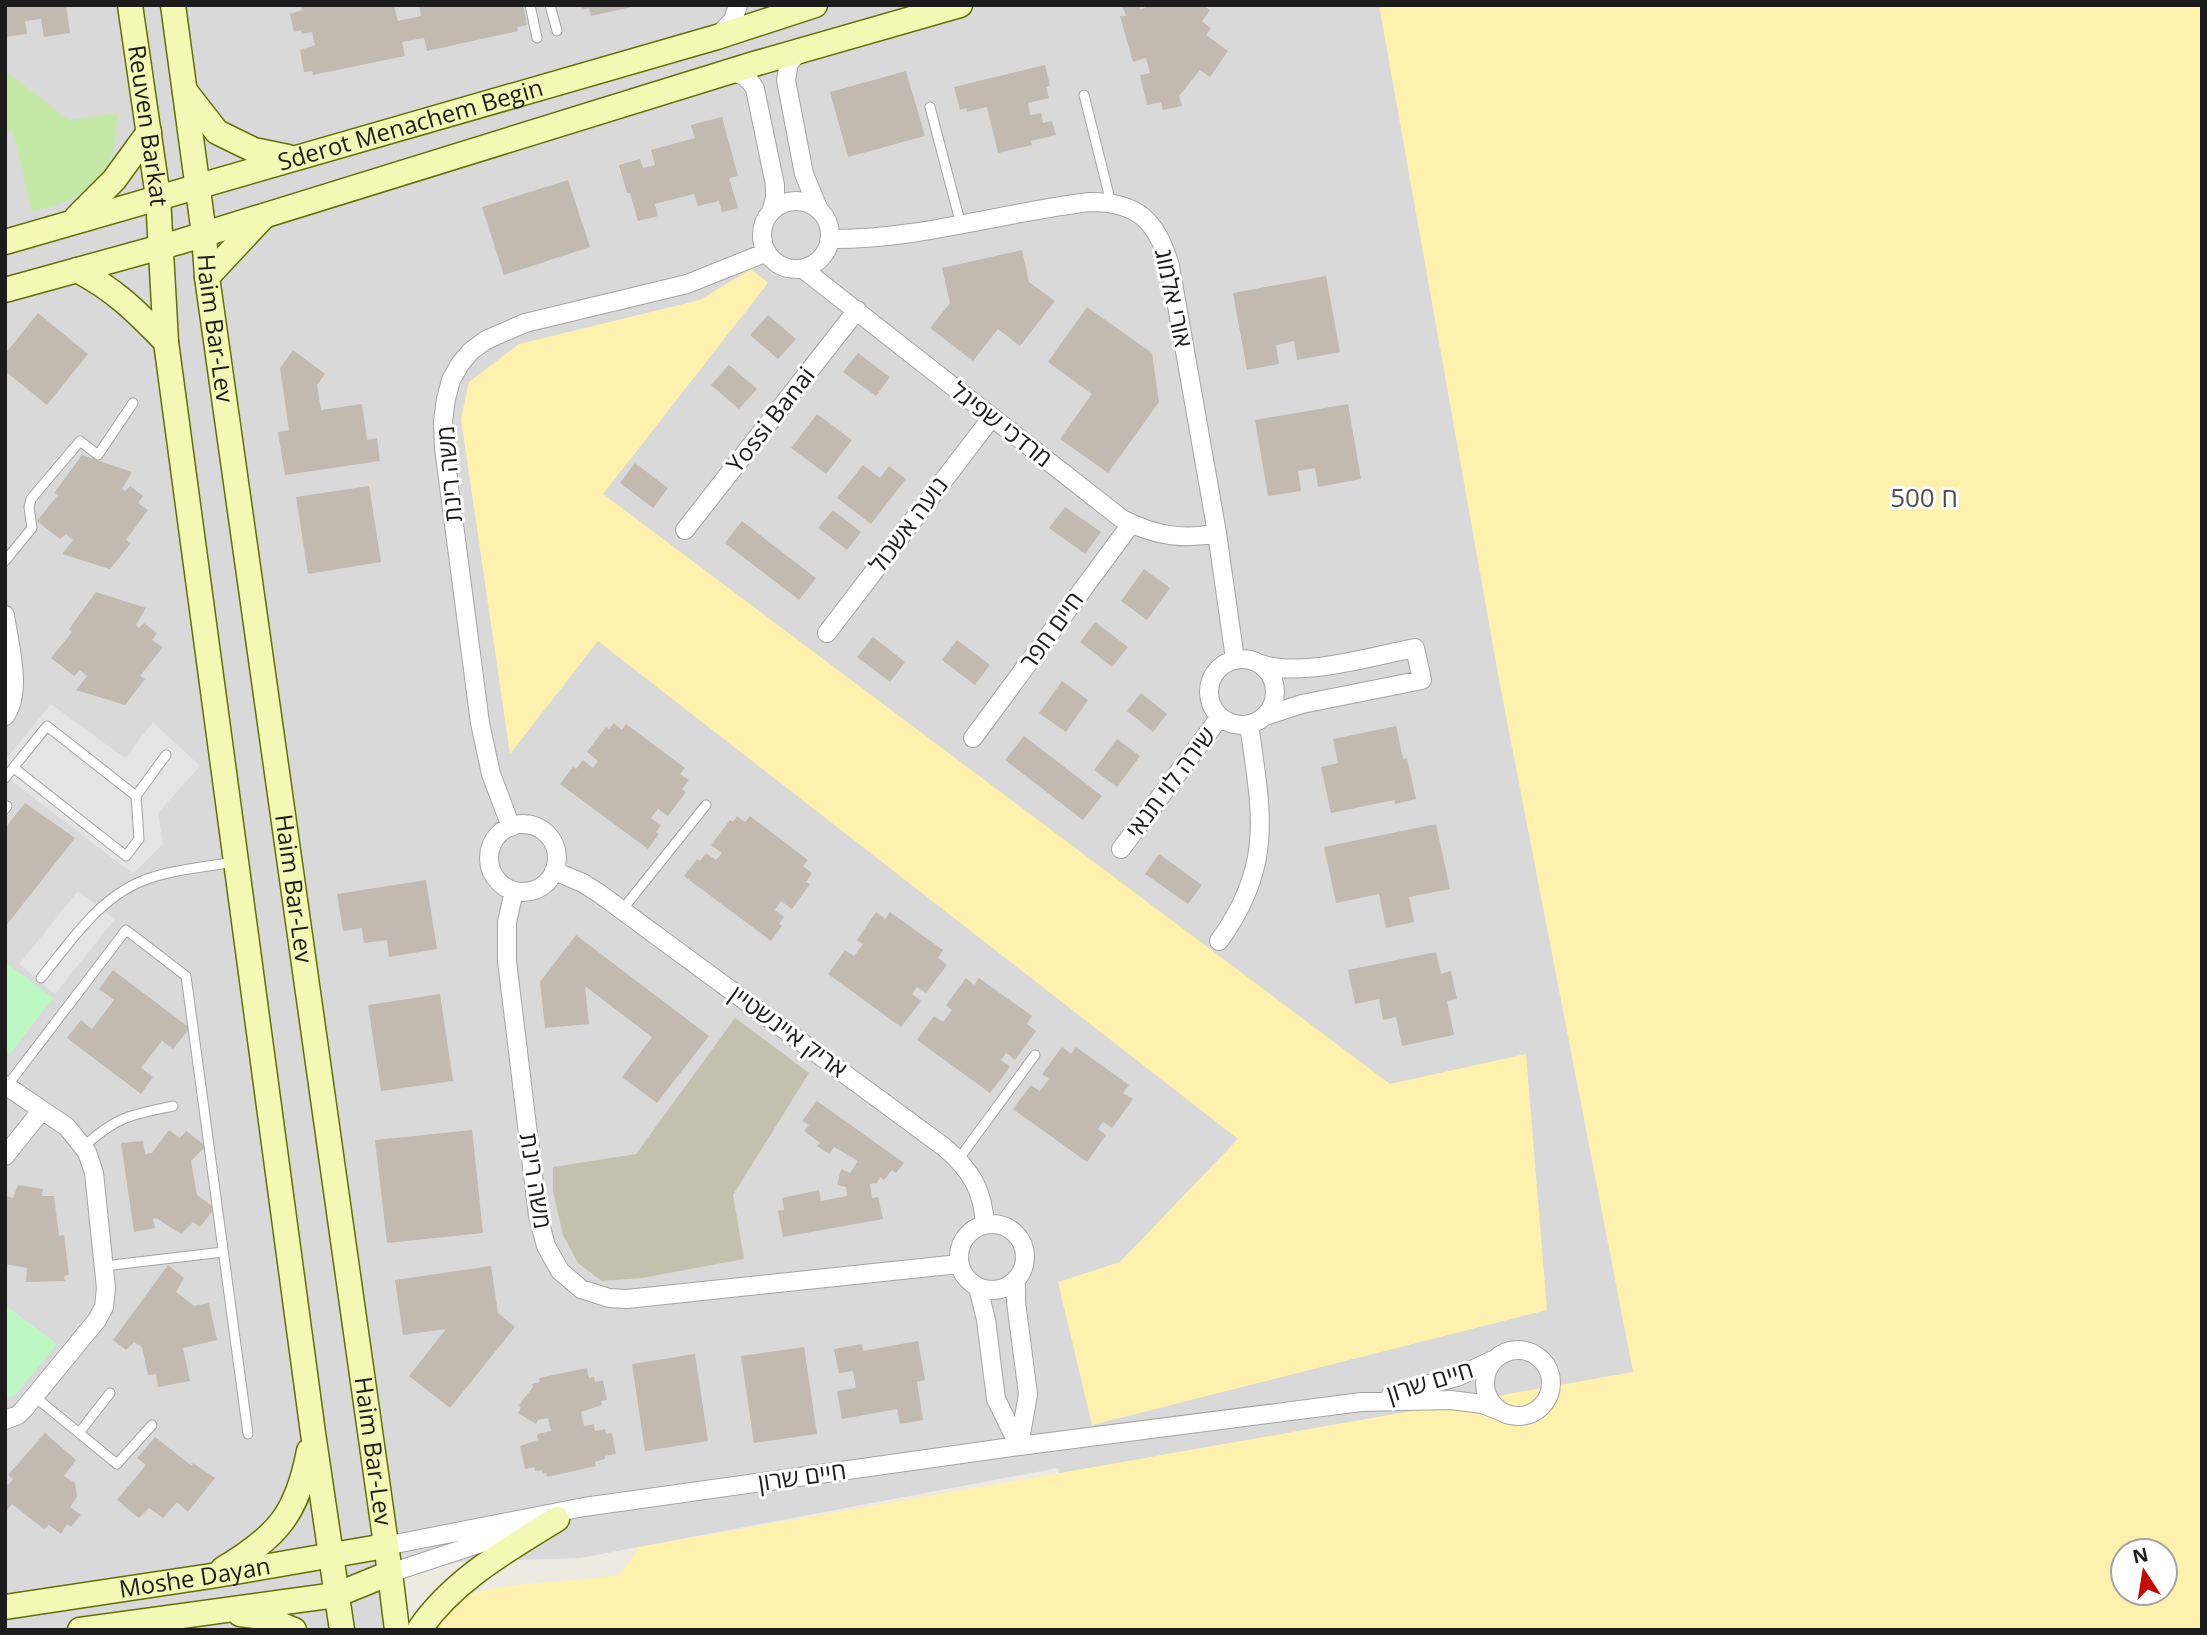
<svg xmlns="http://www.w3.org/2000/svg" width="2207" height="1635" viewBox="0 0 2207 1635" font-family="'Open Sans',Heebo,sans-serif">
	<rect width="100%" height="100%" fill="#edeae1"/>
	<path fill="#dad9d9" d="M5,5H1409L1700,1390L1066,1499L1058,1468L580,1558L384,1564L387,1630H5Z"/>
	<path fill="#c1c1ad" d="M735,1018L809,1073L733,1195L744,1259L642,1278L602,1281L578,1263L563,1235L553,1191V1167L636,1154Z"/>
	<path fill="#c4e8a6" d="M5,71L69,120L117,113C118,175 89,199 32,212L13,131L5,132Z"/>
	<path fill="#fef1ae" fill-rule="evenodd" d="M1379,5H2202V1630H415C424,1622 434,1611 444,1605C492,1578 567,1585 621,1574L639,1547L1633,1372L1500,685ZM2123,1551H2165V1593H2123Z
		M751,269L768,283L603,494L1390,1084L1526,1054L1547,1310L1092,1425L1058,1282L1120,1262L1238,1139L598,641L510,754L461,419L469,382L519,344L700,300Z"/>
	<path fill="#bdf8c4" d="M5,962L53,998L10,1054L5,1050Z
		M5,1305L57,1344L15,1395L5,1399Z"/>
	<path fill="#e4e4e4" d="M51,704L125,758L153,722L200,766L158,813L163,844L133,874L5,776V760Z
		M78,891L115,919L55,994L19,964Z"/>
	<path fill="#c2b9b1" d="M5,5H66L70,33L44,37L41,19L25,21L27,34L5,37Z
		M300,5H394L398,21L421,16L419,5H523L527,25L517,27L518,31L427,51L424,38L402,42L405,56L313,75L312,71L304,72L300,50L315,45L312,32L302,34L301,30L294,32L290,14L302,10Z
		M581,5H636V6L591,16L589,8L582,10Z
		M1122,5H1139L1140,9L1145,8L1144,5H1203L1210,10L1202,21L1211,28L1206,35L1228,51L1210,77L1200,70L1179,96L1182,106L1163,110L1161,102L1147,105L1140,75L1150,73L1146,58L1133,62L1120,16H1126Z
		M1045,65L1050,86L1046,87L1049,98L1028,103L1030,115L1041,113L1043,123L1052,121L1056,135L1031,141L1032,145L998,153L987,107L967,112L966,108L960,110L954,87Z
		M906,71L925,136L848,157L830,92Z
		M722,117L738,176L729,178L738,208L722,212L719,201L698,206L694,194L655,204L658,216L638,221L630,193H627L619,165L640,159L643,168L655,165L651,150L695,138L691,125Z
		M568,180L590,247L504,275L482,207Z
		M1022,250L1029,282L1055,301L1020,346L998,329L973,361L930,328L950,303L942,268Z
		M1326,276L1340,352L1297,360L1294,341L1276,345L1279,364L1247,370L1233,293Z
		M1087,307L1152,353L1159,402L1108,473L1060,439L1092,394L1048,362Z
		M38,313L88,354L47,405L5,371V354Z
		M768,315L796,339L778,359L750,335Z
		M293,350L325,374L317,385L321,410L362,404L367,440L377,438L380,461L285,475L278,432L289,430L280,368Z
		M858,353L890,377L876,396L843,372Z
		M729,365L757,389L739,409L711,385Z
		M1348,404L1361,479L1318,487L1315,468L1298,471L1301,491L1268,496L1255,420Z
		M817,414L852,440L826,474L791,448Z
		M82,455L132,472L122,489L125,491L130,486L143,496L138,503L148,510L126,540L131,543L110,569L62,554L73,540L66,534L60,539L37,521L58,495L54,493Z
		M635,463L668,488L653,508L620,483Z
		M863,465L880,478L889,466L906,479L871,524L837,498Z
		M369,486L381,562L308,574L296,497Z
		M1065,507L1101,532L1085,554L1049,528Z
		M833,510L861,532L847,550L818,528Z
		M742,521L816,578L799,600L725,543Z
		M1144,569L1170,588L1147,620L1121,601Z
		M96,592L146,608L136,625L139,628L144,623L157,633L152,640L163,647L140,676L145,679L125,705L76,690L87,676L80,670L74,676L51,658L72,632L69,629Z
		M1095,622L1128,647L1112,667L1080,642Z
		M873,637L905,662L890,682L857,657Z
		M957,640L990,665L975,685L942,660Z
		M1062,681L1088,700L1066,732L1039,713Z
		M1141,693L1167,714L1153,732L1127,711Z
		M614,723L622,730L626,724L685,768L680,774L689,780L682,789L686,792L668,816L658,809L651,818L661,825L656,832L659,834L648,849L560,784L573,767L576,769L583,760L593,768L598,761L587,752L606,727L609,729Z
		M1396,726L1403,759L1407,758L1416,799L1395,804L1394,800L1331,813L1321,767L1338,763L1333,739Z
		M1024,736L1102,796L1083,820L1005,760Z
		M1117,739L1140,756L1117,787L1094,770Z
		M25,803L75,838L5,927V828Z
		M737,816L745,822L750,816L808,860L803,866L812,873L806,882L810,884L792,909L781,901L775,910L784,917L779,924L782,926L771,941L684,876L697,859L700,861L706,853L716,860L722,853L711,845L730,820L733,822Z
		M1436,824L1450,889L1409,897L1414,922L1386,928L1379,894L1336,903L1324,847Z
		M1159,854L1202,885L1188,904L1145,874Z
		M426,880L437,949L389,957L387,940L364,943L362,928L343,931L337,894Z
		M876,912L885,919L890,912L943,950L938,958L947,965L926,993L917,987L912,994L921,1001L901,1027L828,974L845,950L854,956L863,944L857,940Z
		M576,935L709,1036L657,1103L622,1077L652,1037L585,986L589,1024L545,1028L540,982Z
		M1436,952L1441,974L1451,971L1457,999L1447,1001L1454,1035L1402,1046L1396,1017L1383,1020L1379,999L1355,1004L1348,970Z
		M113,970L190,1028L173,1049L162,1041L141,1068L153,1077L141,1094L67,1038L81,1020L92,1029L114,1000L99,989Z
		M966,978L974,985L979,978L1032,1016L1027,1024L1036,1031L1015,1060L1006,1053L1001,1060L1010,1067L990,1093L917,1040L934,1016L943,1022L952,1010L946,1005Z
		M440,994L453,1081L381,1091L368,1005Z
		M1062,1047L1071,1054L1076,1047L1129,1085L1123,1093L1133,1099L1112,1128L1103,1122L1098,1129L1106,1135L1087,1162L1013,1109L1031,1085L1040,1091L1049,1079L1042,1074Z
		M817,1101L904,1163L896,1173L892,1170L884,1180L880,1177L877,1183L870,1184L872,1198L878,1197L883,1219L783,1237L778,1211L784,1210L782,1198L819,1190L821,1201L847,1196L846,1187L837,1185L841,1169L850,1173L858,1161L834,1147L829,1154L817,1146L820,1143L804,1131L809,1125L802,1121Z
		M169,1130L180,1138L186,1131L206,1146L191,1161L197,1195L215,1208L200,1227L193,1222L181,1234L156,1218L153,1219L155,1228L134,1232L121,1143L143,1141L145,1154L152,1153Z
		M472,1130L483,1233L387,1243L375,1140Z
		M18,1185L43,1189L42,1196H54L59,1236L64,1235L69,1275L64,1276L65,1281L26,1282L27,1268L5,1264V1201L6,1196L13,1198Z
		M168,1265L184,1278L176,1292L194,1306L209,1303L217,1340L183,1348L190,1381L158,1387L156,1374L148,1375L142,1347L134,1342L126,1350L113,1340Z
		M491,1266L498,1313L515,1327L450,1408L409,1376L446,1329L403,1335L395,1280Z
		M918,1341L925,1380L917,1382L923,1420L900,1424L897,1409L842,1419L837,1391L856,1388L853,1371L839,1373L834,1349L862,1344L863,1351Z
		M804,1347L817,1434L754,1443L741,1356Z
		M695,1354L708,1441L645,1451L632,1364Z
		M587,1368L589,1378L594,1377L595,1382L603,1380L607,1400L601,1401L602,1405L581,1412L584,1426L594,1424L595,1431L605,1429L606,1434L612,1433L616,1454L605,1456V1459L595,1462L596,1466L547,1477L546,1473L542,1474V1470L535,1471L534,1467L525,1469L520,1446L538,1440L537,1434L551,1431L548,1418L538,1420L536,1424L518,1413L521,1408L519,1405L533,1387L532,1384L540,1382L539,1378Z
		M45,1433L76,1460L64,1476L75,1483L77,1497L70,1507L81,1515L71,1527L67,1524L61,1534L49,1525L44,1529L12,1504L5,1512V1482L8,1485L13,1479L8,1475Z
		M155,1437L192,1466L193,1463L215,1478L188,1512L177,1502L163,1518L149,1508L139,1518L117,1500L146,1465L137,1458Z"/>
	<g fill="none" stroke-linecap="round" stroke-linejoin="round">
		<g stroke="#a3a3a3" stroke-width="11">
			<path id="lane" d="M530,5L537,38
				M550,5L557,31
				M1084,95L1111,203
				M930,107L961,225
				M5,561L32,528L29,507L31,499L80,441L98,455L133,403
				M14,768L126,856L139,839L136,796L166,755
				M5,778L47,726L136,796
				M5,809L7,806
				M622,910L706,805
				M41,978C72,940 101,894 150,878C176,869 206,867 234,862
				M7,1086L126,930L186,976L248,1434
				M84,1146C118,1116 130,1115 173,1106
				M958,1160L1035,1055
				M104,1266L223,1252
				M35,1397L117,1464L152,1425
				M79,1433L110,1393"/>
		</g>
		<g stroke="#a3a3a3" stroke-width="20">
			<path id="street" d="M718,36L733,20L738,5
				M800,51L789,63L786,80L804,174L819,210
				M725,73C738,71 749,77 755,89L775,185V198L771,212
				M762 235a34 34 0 1 1 68 0a34 34 0 1 1-68 0Z
				M830,239C919,240 1003,212 1090,202C1138,202 1157,221 1170,266L1217,533L1235,659
				M803,269L1122,519C1153,535 1183,541 1217,533
				M685,530L857,310
				M5,615C9,644 23,692 5,716
				M827,633L992,417
				M1209 692a33 33 0 1 1 66 0a33 33 0 1 1-66 0Z
				M1261,664C1301,678 1372,656 1415,648L1422,680L1302,704L1265,716
				M973,738L1131,524
				M489 858a34 34 0 1 1 68 0a34 34 0 1 1-68 0Z
				M511,827L491,774L480,723L444,448L443,421L446,399L451,380L460,364L471,351L486,340L525,323L687,284L767,252
				M1121,849L1220,717
				M554,871L583,883L600,894L944,1147C971,1170 983,1190 985,1225
				M514,891L507,922V961L538,1216L546,1246L560,1271L581,1289L609,1298L627,1299L959,1264
				M1219,941C1275,864 1261,811 1249,724
				M5,1085L67,1127L87,1152L94,1173L106,1288L104,1307L97,1320L24,1409L18,1415L5,1420
				M5,1156L42,1110
				M959 1257a33 33 0 1 1 66 0a33 33 0 1 1-66 0Z
				M1016,1279V1302L1028,1394L1019,1446
				M978,1287L986,1320L996,1399L1019,1446
				M1485 1383a33 33 0 1 1 66 0a33 33 0 1 1-66 0Z
				M1391,1394L1457,1377L1493,1360
				M385,1546L584,1507L1019,1446L1361,1402L1451,1400L1482,1404L1500,1411
				M390,1573L530,1527"/>
		</g>
		<g stroke="#617005" stroke-width="27">
			<g id="secondary">
				<path id="s1" d="M130,5L158,197L166,342L313,1433L342,1630"/>
				<path id="s2" d="M173,5L204,234L207,277L390,1573L397,1630"/>
				<path d="M185,91L217,132L254,150L288,157"/>
				<path d="M77,217L114,180L149,132"/>
				<path id="s3" d="M5,242L717,37L815,5"/>
				<path d="M77,270C114,289 137,312 166,342"/>
				<path d="M207,277L264,216"/>
				<path d="M5,290L179,242L754,64L960,5"/>
				<path d="M223,1569C278,1536 297,1514 309,1451"/>
				<path id="s4" d="M5,1607L211,1576L385,1546"/>
				<path d="M240,1614L263,1617L294,1630"/>
				<path d="M80,1630L336,1595L390,1573"/>
				<path d="M419,1630C453,1580 507,1550 557,1519"/>
			</g>
		</g>
		<use href="#lane" stroke="#fff" stroke-width="9"/>
		<use href="#street" stroke="#fff" stroke-width="18"/>
		<use href="#secondary" stroke="#f3f9b4" stroke-width="24"/>
	</g>
	<g text-anchor="middle" stroke-width="6" stroke-linejoin="round" paint-order="stroke">
		<g font-size="24" fill="#1c1c1c" stroke="#fff">
			<text dy="8" stroke="none"><textPath href="#s3" startOffset="422">Sderot Menachem Begin</textPath></text>
			<text dy="8" stroke="none"><textPath href="#s1" startOffset="122">Reuven Barkat</textPath></text>
			<text transform="translate(1173 298) rotate(78)" y="8">אורי אלמוג</text>
			<text dy="8" stroke="none"><textPath href="#s2" startOffset="326">Haim Bar-Lev</textPath></text>
			<text transform="translate(771 420) rotate(-52)" y="8">Yossi Banai</text>
			<text transform="translate(1001 425) rotate(38)" y="8">מרדכי שפיגל</text>
			<text transform="translate(450 474) rotate(-95)" y="8">משה רינת</text>
			<text transform="translate(909 525) rotate(-53)" y="8">נועה אשכול</text>
			<text transform="translate(1052 631) rotate(-54)" y="8">חיים חפר</text>
			<text transform="translate(1171 783) rotate(-53)" y="8">שירה לוי תנאי</text>
			<text dy="8" stroke="none"><textPath href="#s2" startOffset="892">Haim Bar-Lev</textPath></text>
			<text transform="translate(788 1032) rotate(36)" y="8">אריק איינשטיין</text>
			<text transform="translate(535 1181) rotate(81)" y="8">משה רינת</text>
			<text transform="translate(1430 1382) rotate(-17)" y="8">חיים שרון</text>
			<text dy="8" stroke="none"><textPath href="#s2" startOffset="1460">Haim Bar-Lev</textPath></text>
			<text transform="translate(802 1477) rotate(-8)" y="8">חיים שרון</text>
			<text dy="8" stroke="none"><textPath href="#s4" startOffset="192">Moshe Dayan</textPath></text>
		</g>
		<g font-size="26" fill="#4f4f4f" stroke="#fff">
			<text x="1924" y="507">ח 500</text>
		</g>
	</g>
	<rect width="2207" height="1635" fill="none" stroke="#1c1c1c" stroke-width="14"/>
	<g transform="translate(2144 1572) rotate(348)"><circle r="33" fill="#ffffff" stroke="#a4a4a4" stroke-width="2"/>
	<path d="M0-5L12 26L0 18L-12 26Z" fill="#c60802"/>
	<text y="-10" font-size="19" font-weight="bold" text-anchor="middle" fill="#1c1c1c">N</text>
	</g>
</svg>
